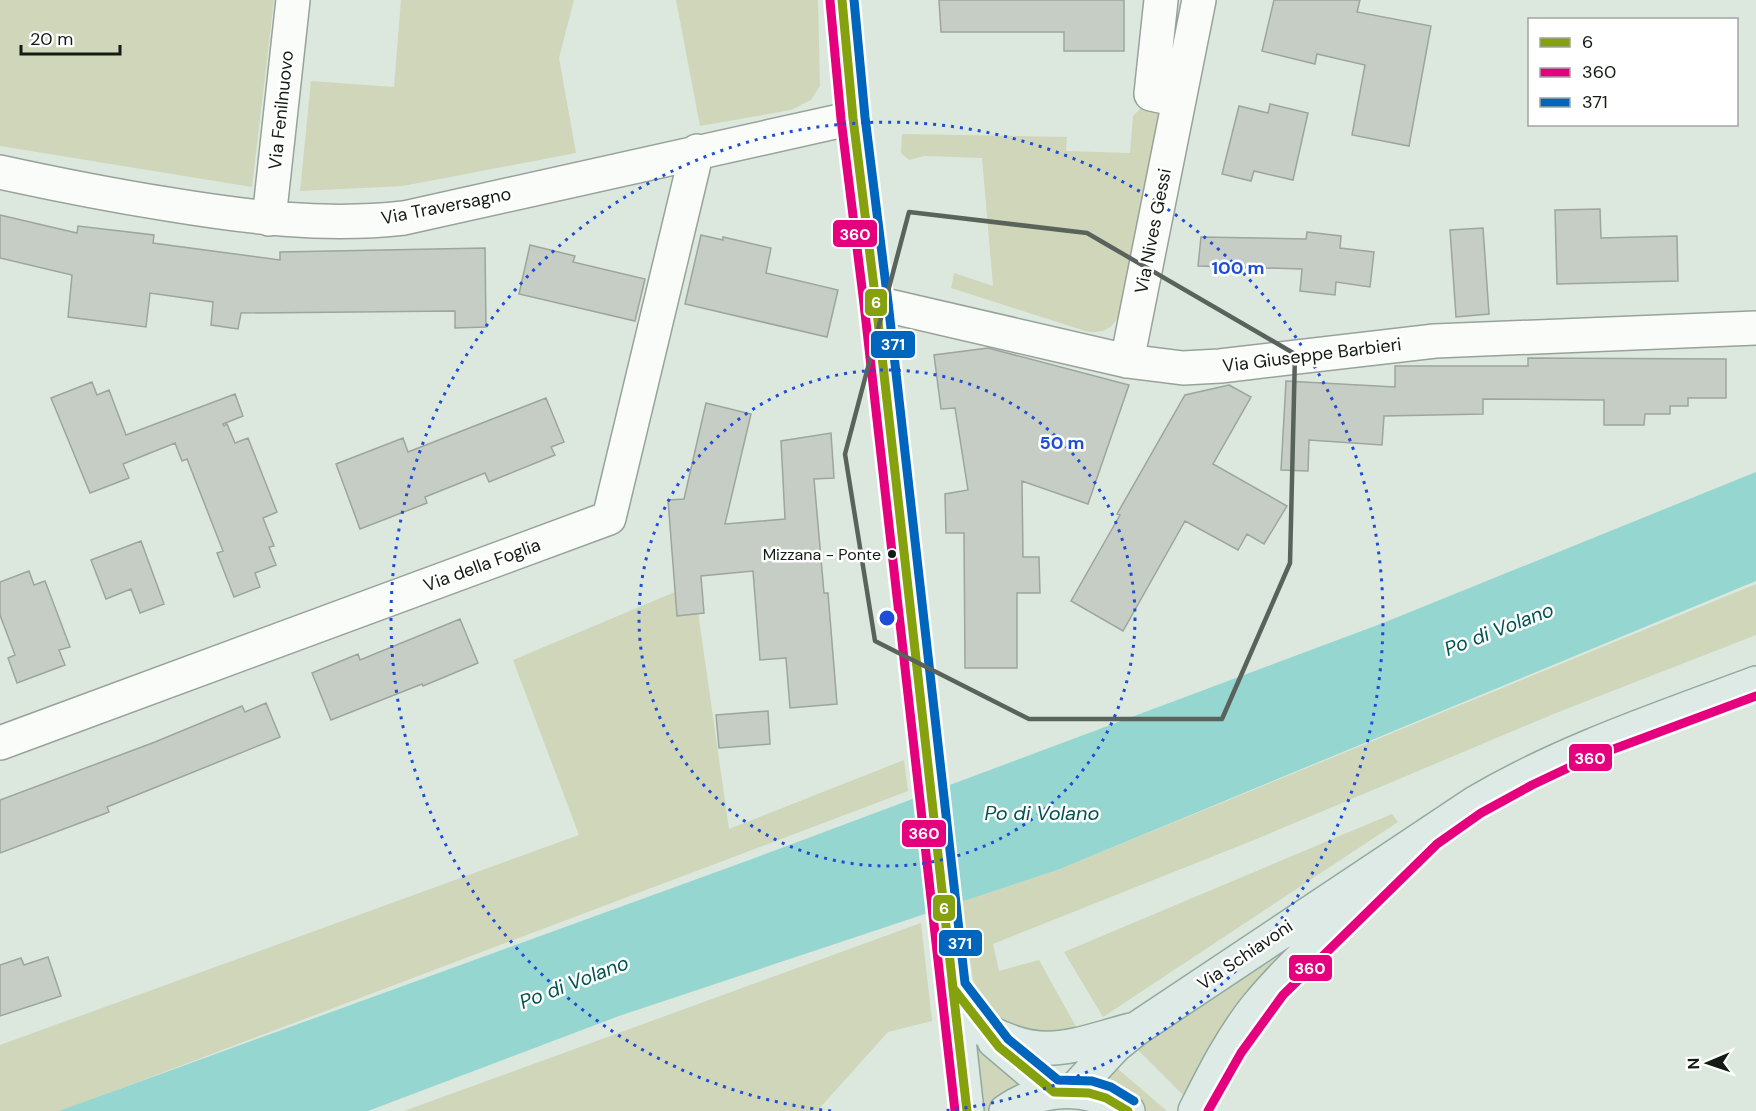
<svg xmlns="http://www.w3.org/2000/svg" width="1756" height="1111" viewBox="0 0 1756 1111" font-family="'DM Sans',sans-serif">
	<rect width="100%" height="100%" fill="#dce8de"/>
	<path fill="#cfd6b9" d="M0,0H274L252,187L0,146Z
		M401,0H574L559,58L576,153L403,186L300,191L311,81L394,87Z
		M676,0H818L820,86L811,100L791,110L700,126Z
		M1143,106L1160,109L1118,317C1111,331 1099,334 1085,331L951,288L954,273L993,286L982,158L924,156L909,160L901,153L902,134L1067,137L1066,151L1130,153L1133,116Z
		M694,584L729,829L904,760L908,791L61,1111H0V1045L579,835L513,660Z
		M1756,584V635L1556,713L1254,840L993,944L999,971L1039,960L1079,1032L1058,1038L1008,1030L988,1012L974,986L961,902L1060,869Z
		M1392,814L1398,822L1103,1017L1064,952Z
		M1376,875L1251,993L1184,1096L1133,1045Z
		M921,923L932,1021L888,1032L817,1111H404Z
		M962,1018L1035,1082L1001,1099L987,1111H975Z
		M1111,1063L1167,1111H1142L1084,1082Z"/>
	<path fill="#95d6d1" d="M1756,472V581L1060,869L619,1016L368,1111H59L752,859L1383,623Z"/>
	<path fill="#c5cdc4" stroke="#9da59c" stroke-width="1.5" d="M939,0H1124V51H1064V32H941Z
		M1274,0H1360L1357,12L1431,26L1409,146L1352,135L1365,65L1317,54L1315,64L1262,51Z
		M1270,104L1308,113L1293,180L1254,171L1251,181L1222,174L1239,106L1268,113Z
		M1600,209L1601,238L1677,236L1678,281L1557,284L1555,210Z
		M0,215L77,233L78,226L154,235L153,243L280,260V252L485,248L486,327L455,328V311L241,313L238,329L211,325L213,302L150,293L146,327L68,317L72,275L0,258Z
		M1483,228L1489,314L1456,317L1450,230Z
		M1307,232L1341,236L1340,248L1374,252L1370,287L1336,282L1335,295L1300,291L1302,269L1198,266L1201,237L1306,239Z
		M701,235L723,240V237L771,248L766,273L838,290L827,337L685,304Z
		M530,245L575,256L573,262L645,279L635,321L519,294Z
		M988,348L1129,385L1088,504L1022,481L1023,557H1039L1040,593H1017V668H965L964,533H946L945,494L968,490L955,408L941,409L934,355Z
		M1528,358L1726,359V398H1688V406H1670V414H1645L1644,425H1604V400L1483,399V414L1384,416L1382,445L1309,440L1308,471L1281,470L1286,381L1395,387V366H1528Z
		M92,382L97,395L109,390L126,435L235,394L243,416L223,424L224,426L227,424L235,443L248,438L277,512L263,518L274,546L269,547L276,565L255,573L260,587L234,597L217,553L223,551L187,459L182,461L175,443L123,464L129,478L90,493L51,398Z
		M1229,385L1251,397L1213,464L1287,506L1264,544L1247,534L1238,550L1185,521L1123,631L1071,601L1120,515L1117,514L1185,395Z
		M546,398L564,442L551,447L555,455L489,482L485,473L425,497L427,503L360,529L336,464L403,438L408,452Z
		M706,403L751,414L725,524L785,519L781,441L831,433L834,478L814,479L824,593H828L837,704L790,708L786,658L760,660L753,571L701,576L704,613L677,616L668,500L684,499Z
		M141,541L164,604L140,613L131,589L106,599L91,560Z
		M29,571L34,585L45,581L70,647L59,650L65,665L17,683L8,658L15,655L0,615V582Z
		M460,619L478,663L423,686L422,684L331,720L312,673L358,654L360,660Z
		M266,703L280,737L107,807L109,812L0,853V800L155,742L242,706L245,712Z
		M768,711L770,744L719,748L716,715Z
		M48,957L61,996L0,1016V965L21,958L24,965Z"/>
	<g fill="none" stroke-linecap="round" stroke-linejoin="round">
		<g stroke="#98a29a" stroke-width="36">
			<path id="minor" d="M1161,0L1151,94L1179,100
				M0,172C55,184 111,195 167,204C246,217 324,227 404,218L853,118
				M269,219L293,0
				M876,303L1127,361L1183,368L1220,366L1435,341L1756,328
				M1127,361L1199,0
				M0,743L609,518L697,151"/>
		</g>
		<g stroke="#91a99f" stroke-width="36">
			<path id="major" d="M842,0L853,118L876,303L967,1111
				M983,1029C1043,1062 1070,1046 1131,1030
				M994,1041L1054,1092
				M1073,1091L1115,1046L1136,1029L1475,803C1563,751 1660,719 1756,683
				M1006,1111C1044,1085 1090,1085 1128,1111
				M1195,1111C1213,1075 1232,1037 1258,1005C1295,961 1340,922 1381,882"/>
		</g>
		<use href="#minor" stroke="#fafcfa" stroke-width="33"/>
		<use href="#major" stroke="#ddeae5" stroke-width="33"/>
		<g stroke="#fff" stroke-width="14">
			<path id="bus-1" d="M842,0L853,118L876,303L953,988L999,1047L1054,1092L1089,1093L1106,1098L1128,1111
				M952,981L967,1111"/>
		</g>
		<g stroke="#fff" stroke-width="14">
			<path id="bus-2" d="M830,1L841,119L864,304L955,1111
				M1208,1111L1241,1053L1283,995L1437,844L1481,813L1532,785L1587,759L1756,696"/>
		</g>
		<g stroke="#fff" stroke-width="14">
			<path id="bus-3" d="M854,0L865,117L888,302L965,983L1008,1039L1058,1080L1092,1081L1111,1087L1134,1101"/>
		</g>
		<use href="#bus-1" stroke="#85a10d" stroke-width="9"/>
		<use href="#bus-2" stroke="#e5007d" stroke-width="9"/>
		<use href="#bus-3" stroke="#0065bd" stroke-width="9"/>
	</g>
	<path fill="none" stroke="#59635b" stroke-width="4.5" stroke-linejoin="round" d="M909,212L1087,233L1295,354L1290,563L1222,719H1029L875,641L845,454Z"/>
	<g fill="none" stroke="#1d4ed8" stroke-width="3" stroke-dasharray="3 6">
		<circle cx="887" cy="618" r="248"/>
		<path d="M831 1111A496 496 0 1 1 943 1111"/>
	</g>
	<circle fill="#131b15" stroke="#fff" stroke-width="2" cx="892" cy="554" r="5"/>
	<g text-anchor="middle" stroke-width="5" stroke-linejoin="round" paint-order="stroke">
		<g font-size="16" fill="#131b15" stroke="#fff" text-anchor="end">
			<text x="881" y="560">Mizzana - Ponte</text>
		</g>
		<g font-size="18" fill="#131b15" stroke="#fff">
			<text transform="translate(281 110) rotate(-84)" y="6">Via Fenilnuovo</text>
			<text transform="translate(446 206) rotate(-11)" y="6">Via Traversagno</text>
			<text transform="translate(1153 231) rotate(-79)" y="6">Via Nives Gessi</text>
			<text transform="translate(1312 355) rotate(-7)" y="6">Via Giuseppe Barbieri</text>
			<text transform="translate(482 565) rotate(-20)" y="6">Via della Foglia</text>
			<text transform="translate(1245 955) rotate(-34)" y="6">Via Schiavoni</text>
		</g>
		<g font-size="20" font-style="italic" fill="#015452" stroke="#fff">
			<text transform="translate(1499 629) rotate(-21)" y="7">Po di Volano</text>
			<text x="1042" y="820">Po di Volano</text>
			<text transform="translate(574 982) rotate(-21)" y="7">Po di Volano</text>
		</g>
	</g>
	<circle cx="887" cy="618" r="9" fill="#1d4ed8" stroke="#fff" stroke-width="3"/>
	<g font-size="18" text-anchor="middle" font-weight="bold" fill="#1d4ed8" stroke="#fff" stroke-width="5" stroke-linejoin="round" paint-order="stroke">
		<text x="1238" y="274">100 m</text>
		<text x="1062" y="449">50 m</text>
	</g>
	<g stroke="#fff" stroke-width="2">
		<rect x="832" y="219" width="46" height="29" rx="6" fill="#e5007d"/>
		<rect x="864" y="288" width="24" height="29" rx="6" fill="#85a10d"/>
		<rect x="870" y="330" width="46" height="29" rx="6" fill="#0065bd"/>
		<rect x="1568" y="743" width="45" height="29" rx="6" fill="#e5007d"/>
		<rect x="901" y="819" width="46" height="29" rx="6" fill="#e5007d"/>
		<rect x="932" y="894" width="24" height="28" rx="6" fill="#85a10d"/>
		<rect x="938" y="929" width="45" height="28" rx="6" fill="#0065bd"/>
		<rect x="1288" y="954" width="45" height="28" rx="6" fill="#e5007d"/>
	</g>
	<g font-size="16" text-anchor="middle" font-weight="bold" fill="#fff">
		<text x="855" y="240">360</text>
		<text x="876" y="308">6</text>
		<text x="893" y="350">371</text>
		<text x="1590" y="764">360</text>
		<text x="924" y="839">360</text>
		<text x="944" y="914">6</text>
		<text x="960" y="949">371</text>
		<text x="1310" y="974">360</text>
	</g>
	<rect x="1528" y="18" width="210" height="108" fill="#ffffff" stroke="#a1a4a1" stroke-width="1.5"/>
	<rect x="1540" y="38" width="30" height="9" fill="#85a10d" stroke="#a1a4a1" stroke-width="1.5"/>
	<text x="1582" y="48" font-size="18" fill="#131b15">6</text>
	<rect x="1540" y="68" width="30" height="9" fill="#e5007d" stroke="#a1a4a1" stroke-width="1.5"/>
	<text x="1582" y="78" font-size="18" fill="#131b15">360</text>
	<rect x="1540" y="98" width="30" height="9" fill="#0065bd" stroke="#a1a4a1" stroke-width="1.5"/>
	<text x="1582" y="108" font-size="18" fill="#131b15">371</text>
	<g transform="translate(1708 1063) rotate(268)" stroke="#ffffff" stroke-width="4.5" paint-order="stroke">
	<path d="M0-4.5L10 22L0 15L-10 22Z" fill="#131b15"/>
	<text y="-9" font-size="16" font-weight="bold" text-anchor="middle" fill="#131b15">N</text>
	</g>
	<path d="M21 45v9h99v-9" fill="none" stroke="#131b15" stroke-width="3"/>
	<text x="30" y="45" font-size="18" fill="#131b15" stroke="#ffffff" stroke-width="4.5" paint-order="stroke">20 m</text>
</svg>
